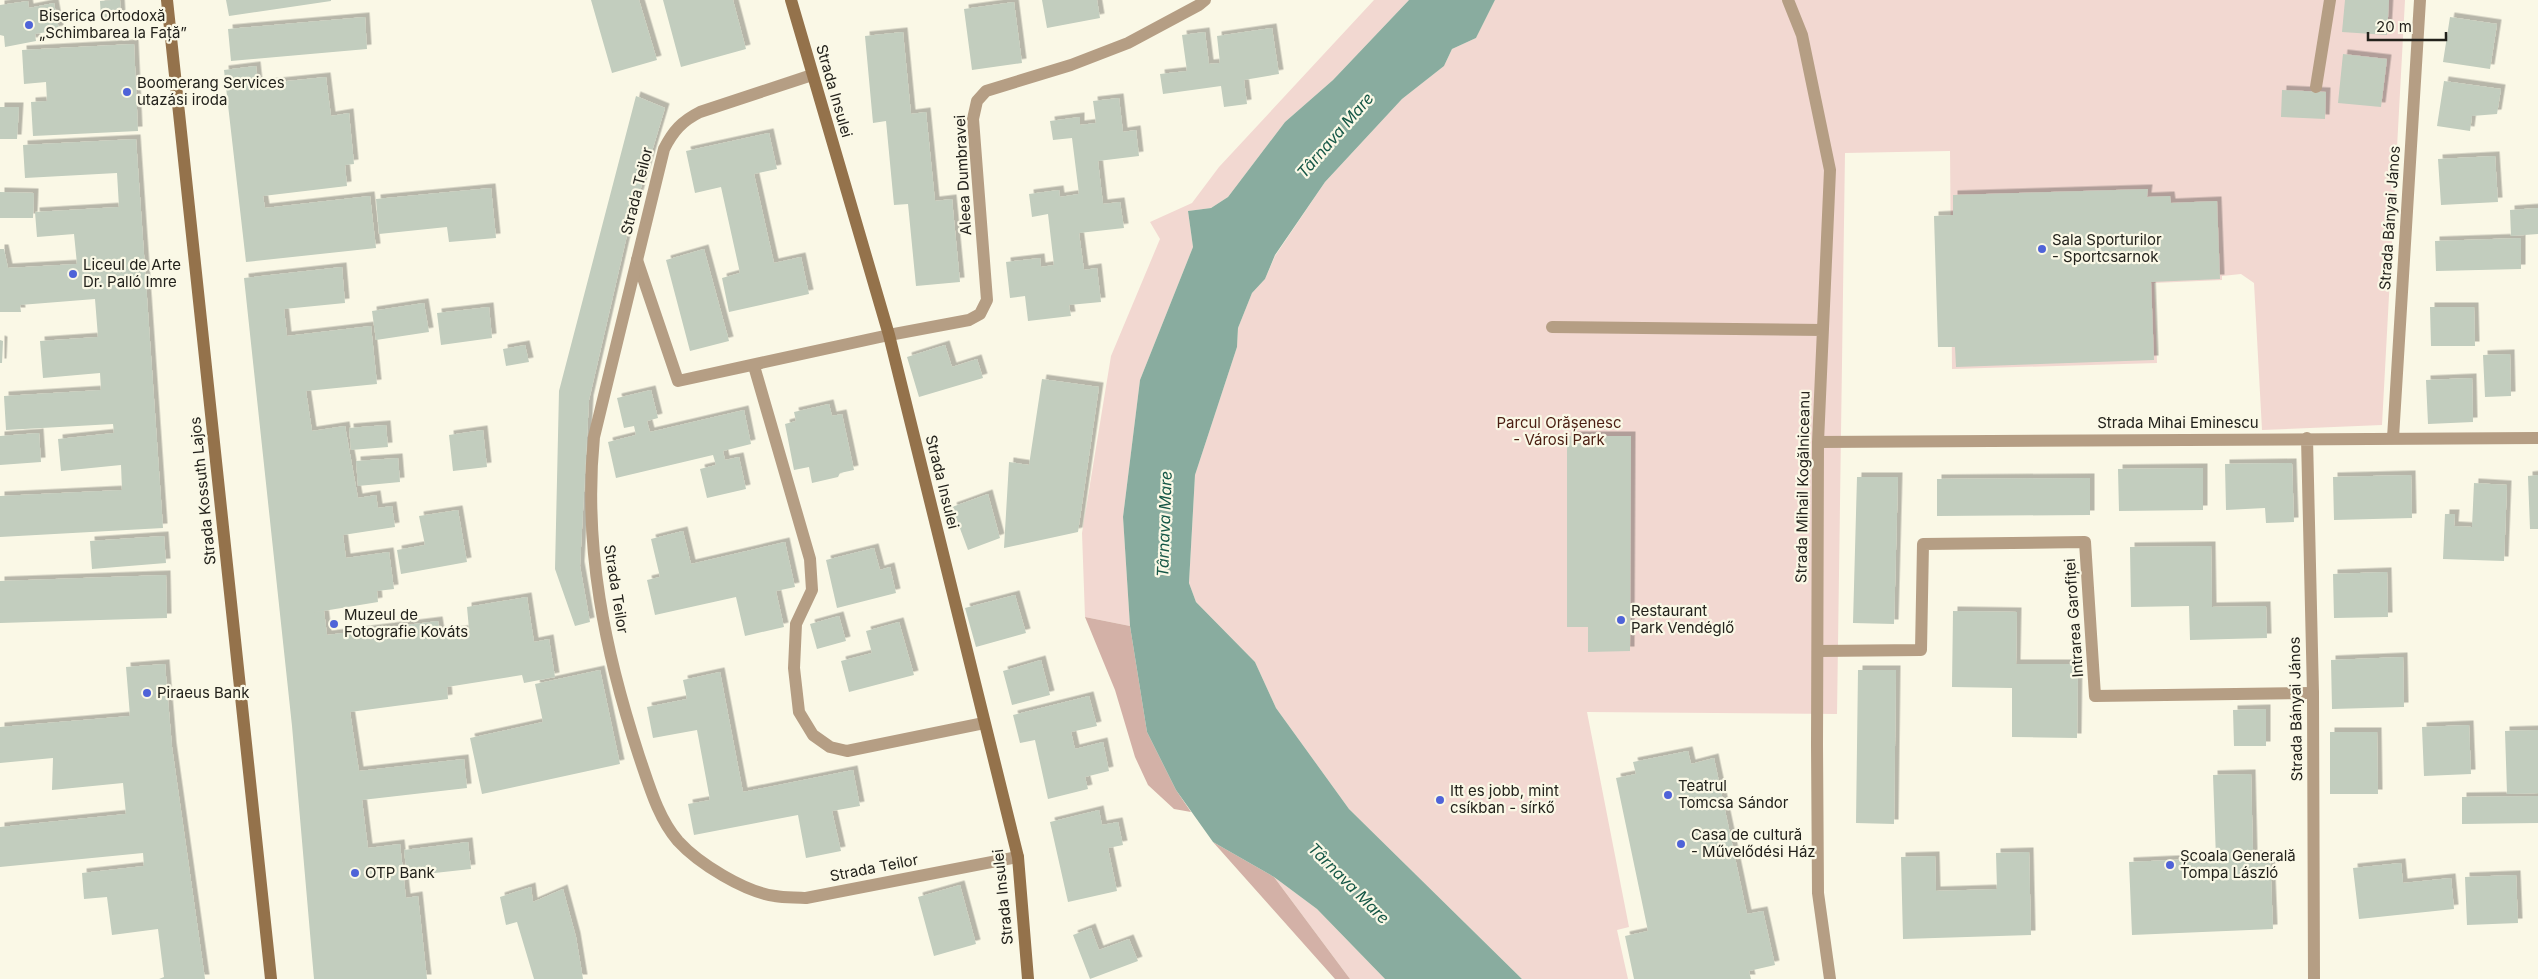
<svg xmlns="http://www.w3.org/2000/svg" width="2538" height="979" viewBox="0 0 2538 979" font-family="Inter,sans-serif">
	<defs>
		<filter id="shadow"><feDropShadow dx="4.5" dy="-4.5" stdDeviation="0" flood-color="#0004"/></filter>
	</defs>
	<rect width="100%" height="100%" fill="#faf8e6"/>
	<path fill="#f2d8d1" d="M1374,0H1409L1333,80L1285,122L1228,197L1211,208L1188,211L1193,247L1140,380L1123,517L1130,626L1085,617L1082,533L1111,356L1160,239L1150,222L1192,203L1219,167Z
		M1495,0H2405L2382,425L2262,430L2254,283L2241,274L2222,276V280L2154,283L2157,363L1952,369L1950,151L1845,153L1837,714L1587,712L1629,927L1617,930L1628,979H1522L1349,809L1276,708L1255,662L1196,602L1189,583L1195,475L1237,347L1238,328L1252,293L1265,279L1275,256L1325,182L1402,99L1444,66L1452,49L1476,38Z
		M1274,877L1317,909L1385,979H1350Z"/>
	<path fill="#d3b1a7" d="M1085,617L1130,626L1147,732L1176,790L1191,812L1174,809L1148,785L1135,757L1115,690Z
		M1213,842L1274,877L1350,979H1335Z"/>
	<path fill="#89ac9f" d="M1409,0H1495L1476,38L1452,49L1444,66L1402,99L1325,182L1275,255L1265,279L1252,293L1238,328L1237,347L1195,475L1189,583L1196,602L1255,662L1276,708L1349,809L1522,979H1385L1317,909L1274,877L1213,842L1176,790L1147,732L1130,626L1123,517L1140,380L1193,247L1188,211L1211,208L1228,197L1285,122L1333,80Z"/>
	<path fill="#c2cdbe" filter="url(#shadow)" d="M114,0H120L121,18L101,19L100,1Z
		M226,0H331V1L229,16Z
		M591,0H639L657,60L612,73Z
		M663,0H733L746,49L681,67Z
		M1042,0H1097L1100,18L1047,28Z
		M2345,0H2389L2387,35L2342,32Z
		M28,1L29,8L54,3L59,30L35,34L36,41L5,47L4,36L0,35V5Z
		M1014,2L1022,63L972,70L964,9Z
		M365,17L367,49L231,61L228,29Z
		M2450,17L2497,24L2490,69L2443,62Z
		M1272,28L1279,74L1244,80L1247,104L1224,107L1221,86L1163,94L1160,74L1187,71L1182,35L1205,32L1209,64L1220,63L1217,36Z
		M903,32L911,114L926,112L935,201L952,199L960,282L916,286L908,204L894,205L886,121L873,123L865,36Z
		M134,44L138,131L33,136L31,102L47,101L46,82L24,84L22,50Z
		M2343,54L2387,59L2381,107L2338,103Z
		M256,66L258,84L326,77L331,116L349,113L354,164L345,165L347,186L263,196L265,208L370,196L376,248L246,262L224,70Z
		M2444,81L2501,89L2497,114L2472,116L2470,131L2437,126Z
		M2282,90L2326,92L2325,119L2281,117Z
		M636,96L665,108L628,231L589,400L580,566L590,622L575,626L555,569L559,391Z
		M1119,98L1123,132L1136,130L1139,156L1098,161L1103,204L1120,202L1124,228L1079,233L1084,270L1097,268L1101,302L1069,305L1071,316L1028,321L1025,296L1010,298L1006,262L1040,258L1041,267L1054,265L1048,214L1032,217L1029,194L1059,190L1060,197L1079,194L1072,138L1053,140L1050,121L1080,117V125L1096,123L1093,101Z
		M0,107H19L17,139H0Z
		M769,133L777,169L754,174L774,263L801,257L809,294L729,312L722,278L740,273L721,187L695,193L686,151Z
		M136,139L163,528L0,537V496L122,490L121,465L61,471L58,439L114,433L113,424L6,430L4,396L101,390L100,373L43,378L40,341L98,337L95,299L20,305L21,312H0V249H4L8,268L77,264L74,234L37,237L35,212L119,207L117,173L25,178L23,145Z
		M2495,156L2498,202L2441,205L2438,159Z
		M491,188L496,238L449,242L447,227L379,234L376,199Z
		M2148,189L2147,197L2170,196L2171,203L2217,201L2220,279L2151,282L2154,360L1956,367L1955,347H1938L1934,216L1953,215V195Z
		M0,192L34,193L33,218H0Z
		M2538,208V234L2511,236L2510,210Z
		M2521,238V269L2436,271L2435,241Z
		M704,249L729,341L690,351L666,260Z
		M342,267L345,303L284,309L287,336L371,326L377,384L306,391L312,431L345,426L358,498L376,495L378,508L392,506L395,527L343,535L346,558L389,552L394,589L377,591L378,602L311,613L324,611L327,635L438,621L440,633L469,629L467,607L527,597L534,642L549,639L555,677L524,683L522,675L447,687L448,699L350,712L359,771L464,759L467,788L362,800L368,848L400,844L406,898L418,896L427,979H314L292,726L244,278Z
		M424,303L429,332L376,340L372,311Z
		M489,307L492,338L441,345L437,313Z
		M2430,307H2474L2475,346H2431Z
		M0,340L3,341L2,363H0Z
		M525,345L529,362L506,366L503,349Z
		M945,345L952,367L977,359L983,378L919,397L907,357Z
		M2510,354L2511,396L2485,397L2483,355Z
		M2472,378L2473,422L2428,424L2426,380Z
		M1042,379L1099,387L1078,532L1004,548L1009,462L1029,465Z
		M651,390L658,418L647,421L650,432L744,410L751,444L723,451L725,460L739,457L746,489L707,498L700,469L716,465L713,455L616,478L608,442L636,435L634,426L624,428L617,398Z
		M829,404L832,416L842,414L854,470L840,473L838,477L812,483L809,467L794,470L785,424L796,421L794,412Z
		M386,425L388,447L351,450L349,428Z
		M483,430L487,467L453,471L449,435Z
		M39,433L41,462L0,465V436Z
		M1567,436H1631L1630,651L1588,652V627H1567Z
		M398,458L400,482L358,486L356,461Z
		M2292,463L2294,522L2266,523L2265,508L2226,510L2225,464Z
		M2203,468V510L2119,511L2118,469Z
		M2411,475L2412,518L2334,520L2333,477Z
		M2538,475V529H2530L2528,476Z
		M1857,477H1898L1894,624L1853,623Z
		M2090,478V515L1937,516V479Z
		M2474,483L2507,485L2504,561L2443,559L2445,514H2455L2454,526L2472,527Z
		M988,494L1000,538L968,550L952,507Z
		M458,510L467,562L401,574L397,550L425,545L419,516Z
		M683,531L691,564L785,542L795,587L776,591L784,627L745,636L736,597L655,615L647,580L660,577L651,539Z
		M164,536L166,563L92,569L90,541Z
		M2211,546L2212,607L2266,606L2267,638L2190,640L2189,606L2131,607L2130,547Z
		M874,548L880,570L890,567L896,593L837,608L826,560Z
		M2387,572L2388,617L2334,618L2333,574Z
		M166,575L167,618L0,623V581Z
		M1015,595L1026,633L976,647L965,608Z
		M1953,611L2017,612L2016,664H2078L2077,738L2012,737V688L1952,687Z
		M839,616L846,641L817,649L810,624Z
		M899,622L914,675L849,692L841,661L872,653L866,631Z
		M2403,657L2404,707L2332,709L2331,660Z
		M1041,660L1050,695L1012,705L1003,671Z
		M165,664L172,747L205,979H159L164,977L158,929L112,935L107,897L84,899L82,873L144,866L143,853L0,867V827L126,814L123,783L52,790L53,758L0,763V727L130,716L126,667Z
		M600,670L620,764L482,794L470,738L543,722L535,684Z
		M1858,670H1896L1894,824L1856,823Z
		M720,672L743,792L853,770L860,806L832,811L841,851L806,858L798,815L694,835L688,804L710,800L697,730L653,738L647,707L687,699L683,680Z
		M1089,696L1097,726L1071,732L1075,749L1103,742L1109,771L1085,777L1088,789L1048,799L1035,740L1020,743L1013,715Z
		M2266,709V746H2234L2233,710Z
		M2469,725L2471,774L2424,776L2422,727Z
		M2538,730V793L2507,794L2505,731Z
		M2330,732H2377L2378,794H2330Z
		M1688,751L1691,764L1714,758L1747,914L1763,911L1775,965L1749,971L1751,979H1634L1625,936L1648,931L1616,778L1636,774L1633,762Z
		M2251,774L2253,855H2270L2273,929L2132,935L2129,862L2216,858L2213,775Z
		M2538,796V823L2462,824V797Z
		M1099,810L1102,825L1118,822L1123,845L1108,848L1117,891L1068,902L1050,822Z
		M468,842L471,869L407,876L404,850Z
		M2029,852L2031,935L1903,939L1901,857L1935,856L1936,891L1997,889L1996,853Z
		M2401,863L2403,883L2451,878L2454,909L2359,919L2353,868Z
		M2516,875L2518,923L2467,925L2465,877Z
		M960,885L976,944L934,956L918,897Z
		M531,887L533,902L563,889L576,937L583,979H534L517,922L506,925L500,897Z
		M1091,928L1099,950L1129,939L1138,961L1090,979L1073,935Z"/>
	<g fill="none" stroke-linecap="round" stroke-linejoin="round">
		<path stroke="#b59e84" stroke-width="12" d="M2316,87L2330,0
			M637,260L678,381L889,335
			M754,366L810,559L812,590L796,624L794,668L799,712L813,735L830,747L847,751L984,723
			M1818,651L1921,650L1923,544L2085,542L2095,696L2313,693"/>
		<path stroke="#b59e84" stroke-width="12" d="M1788,0L1802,35L1830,170L1818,442L1817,744L1818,893L1830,979
			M812,75L700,112C682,121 673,131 664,149L594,437C583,547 605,652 639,756C649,785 658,818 678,841C699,864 745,892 775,896C785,898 796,897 806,898L1018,857
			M1552,327L1823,330
			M889,335L969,320L980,314L987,300L973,119L977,101L986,91L1071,65L1128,43L1199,5L1205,0
			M2307,438L2313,693L2314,979
			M2393,438L2420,0
			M1818,442L2538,438"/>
		<path stroke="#94724b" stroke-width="12" d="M167,0L271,979
			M791,0L889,335L1018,857L1028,979"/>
	</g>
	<g fill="#4f63d8" stroke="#faf8e6" stroke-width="2">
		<circle cx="29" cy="25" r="5"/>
		<circle cx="127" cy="92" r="5"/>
		<circle cx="2042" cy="249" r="5"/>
		<circle cx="73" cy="274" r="5"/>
		<circle cx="1621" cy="620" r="5"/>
		<circle cx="334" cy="624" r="5"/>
		<circle cx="147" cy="693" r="5"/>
		<circle cx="1668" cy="795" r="5"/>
		<circle cx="1440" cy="800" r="5"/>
		<circle cx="1681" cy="844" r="5"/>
		<circle cx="2170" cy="865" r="5"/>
		<circle cx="355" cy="873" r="5"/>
	</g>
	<g text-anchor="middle" stroke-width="4.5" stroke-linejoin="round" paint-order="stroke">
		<g font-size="15" fill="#23221c" stroke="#faf8e6" text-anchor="start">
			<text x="39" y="21">Biserica Ortodoxă<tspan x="39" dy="17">„Schimbarea la Față”</tspan></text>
			<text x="137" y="88">Boomerang Services<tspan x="137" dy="17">utazási iroda</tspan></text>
			<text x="2052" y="245">Sala Sporturilor<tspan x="2052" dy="17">- Sportcsarnok</tspan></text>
			<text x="83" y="270">Liceul de Arte<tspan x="83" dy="17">Dr. Palló Imre</tspan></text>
			<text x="1631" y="616">Restaurant<tspan x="1631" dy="17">Park Vendéglő</tspan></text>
			<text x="344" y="620">Muzeul de<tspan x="344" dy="17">Fotografie Kováts</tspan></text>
			<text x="157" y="698">Piraeus Bank</text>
			<text x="1678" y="791">Teatrul<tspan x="1678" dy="17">Tomcsa Sándor</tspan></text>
			<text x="1450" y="796">Itt es jobb, mint<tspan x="1450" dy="17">csíkban - sírkő</tspan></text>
			<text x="1691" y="840">Casa de cultură<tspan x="1691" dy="17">- Művelődési Ház</tspan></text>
			<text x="2180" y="861">Școala Generală<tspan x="2180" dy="17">Tompa László</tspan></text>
			<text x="365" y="878">OTP Bank</text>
		</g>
		<g font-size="15" fill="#23221c" stroke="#faf8e6">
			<text transform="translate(834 91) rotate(74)" y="5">Strada Insulei</text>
			<text transform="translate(963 175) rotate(-93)" y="5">Aleea Dumbravei</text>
			<text transform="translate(637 191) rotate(-76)" y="5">Strada Teilor</text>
			<text transform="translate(2390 218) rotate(-86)" y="5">Strada Bányai János</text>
			<text x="2178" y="428">Strada Mihai Eminescu</text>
			<text transform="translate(942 482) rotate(76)" y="5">Strada Insulei</text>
			<text transform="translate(1803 487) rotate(-89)" y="5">Strada Mihail Kogălniceanu</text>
			<text transform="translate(203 491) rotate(-96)" y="5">Strada Kossuth Lajos</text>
			<text transform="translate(616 589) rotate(81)" y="5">Strada Teilor</text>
			<text transform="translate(2074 618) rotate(-94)" y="5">Intrarea Garofiței</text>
			<text transform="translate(2296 709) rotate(-91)" y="5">Strada Bányai János</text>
			<text transform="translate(874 868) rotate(-11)" y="5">Strada Teilor</text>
			<text transform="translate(1003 897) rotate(-96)" y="5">Strada Insulei</text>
		</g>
		<g font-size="15" fill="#4b1e12" stroke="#faf8e6">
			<text x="1559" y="428">Parcul Orășenesc<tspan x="1559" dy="17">- Városi Park</tspan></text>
		</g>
		<g font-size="16" font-style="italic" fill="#155746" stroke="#faf8e6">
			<text transform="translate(1335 135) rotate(-49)" y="6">Târnava Mare</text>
			<text transform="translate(1164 524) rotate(-88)" y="6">Târnava Mare</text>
			<text transform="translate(1349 883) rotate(45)" y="6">Târnava Mare</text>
		</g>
	</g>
	<path d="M2368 32v8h78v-8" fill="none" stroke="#23221c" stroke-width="2.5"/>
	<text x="2376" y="32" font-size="15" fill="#23221c" stroke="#faf8e6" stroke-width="4" paint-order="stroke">20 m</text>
</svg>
